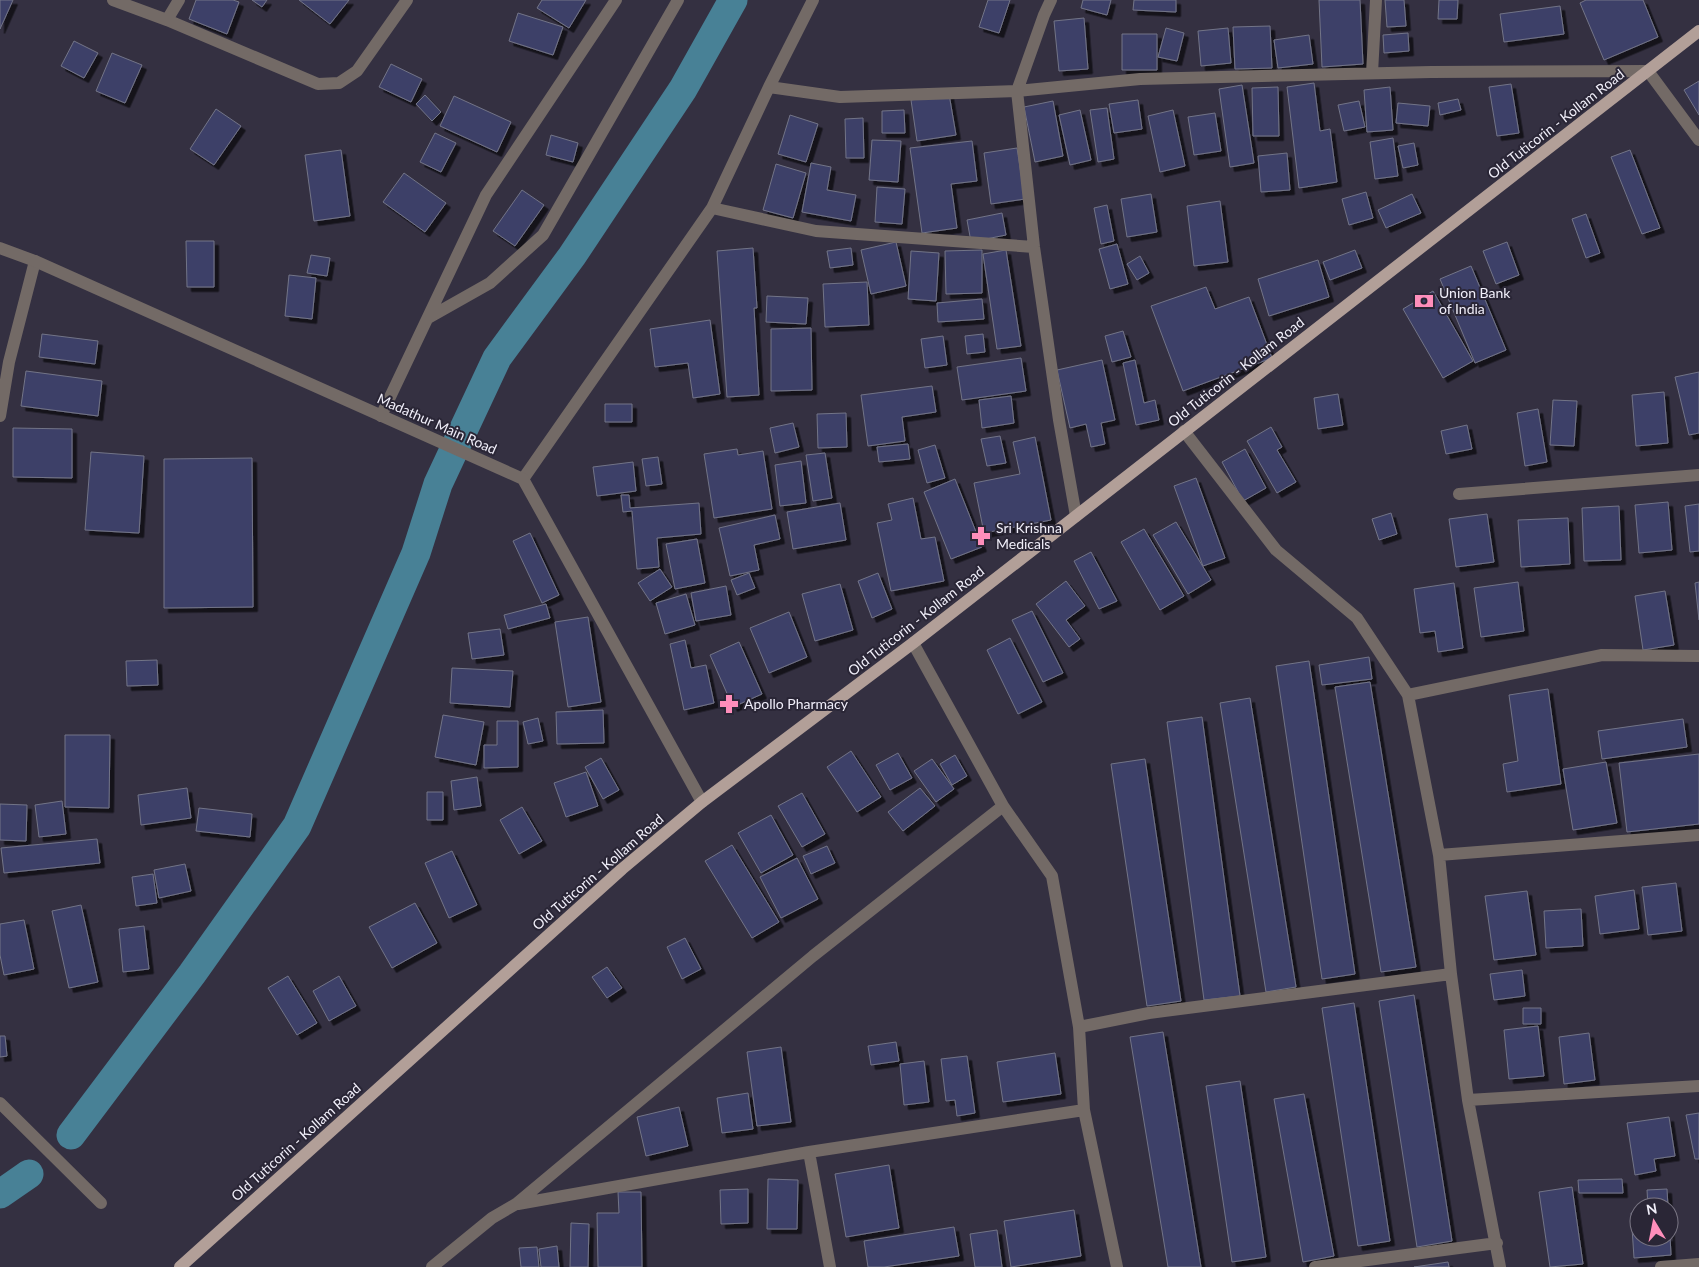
<svg xmlns="http://www.w3.org/2000/svg" width="1699" height="1267" viewBox="0 0 1699 1267" font-family="Lato,sans-serif">
	<defs>
		<filter id="shadow"><feDropShadow dx="4.5" dy="4.5" stdDeviation="0" flood-color="#0009"/></filter>
	</defs>
	<rect width="100%" height="100%" fill="#343041"/>
	<g fill="none" stroke-linecap="round" stroke-linejoin="round">
		<path stroke="#488196" stroke-width="29" d="M71,1135L192,974L297,826L416,553L438,484L497,358L572,256L683,89L733,0
			M0,1194L29,1174"/>
	</g>
	<path fill="#3e4068" stroke="#727487" filter="url(#shadow)" d="M0,0H13L0,29Z
		M196,0H233L239,2L227,34L189,19Z
		M252,0H267L262,7Z
		M299,0H349L330,24Z
		M542,0H586L569,28L537,8Z
		M988,0H1010L999,33L979,27Z
		M1083,0H1111L1107,15L1081,8Z
		M1134,0H1176V12L1133,10Z
		M1319,0H1360L1363,64L1322,67Z
		M1385,0H1404L1406,26L1387,27Z
		M1439,0H1458L1457,19H1438Z
		M1586,0H1643L1658,37L1604,60L1580,3Z
		M1560,6L1564,34L1504,42L1500,14Z
		M518,13L563,27L553,55L509,41Z
		M1084,18L1088,69L1059,71L1054,21Z
		M1270,26L1272,68L1235,69L1233,27Z
		M1166,28L1184,33L1177,61L1158,57Z
		M1228,28L1231,63L1201,66L1198,31Z
		M1408,33L1409,51L1384,53L1383,35Z
		M1122,34H1157V70H1122Z
		M1309,35L1313,64L1278,68L1274,40Z
		M74,41L98,53L84,78L61,66Z
		M112,53L142,65L125,103L96,91Z
		M391,64L422,79L411,102L379,87Z
		M1699,81V115L1684,90Z
		M1314,83L1320,131L1330,129L1337,182L1299,188L1287,87Z
		M1511,84L1519,133L1497,136L1489,87Z
		M1242,85L1254,163L1230,167L1219,89Z
		M1278,87L1279,136H1253L1252,88Z
		M1390,87L1393,130L1367,132L1364,90Z
		M949,94L956,135L917,141L911,100Z
		M425,95L441,112L432,121L416,104Z
		M454,96L511,122L497,152L440,126Z
		M1458,99L1461,110L1440,115L1438,103Z
		M1138,100L1142,129L1114,133L1109,104Z
		M1053,101L1063,156L1035,162L1024,107Z
		M1359,101L1365,127L1344,131L1338,105Z
		M1398,103L1430,106L1428,126L1396,123Z
		M1107,108L1114,159L1098,162L1090,110Z
		M216,109L241,126L214,165L190,149Z
		M904,110L905,133H882V111Z
		M1080,110L1091,160L1070,165L1059,115Z
		M1173,110L1185,166L1160,172L1148,116Z
		M1215,113L1221,151L1194,155L1188,117Z
		M790,115L818,124L806,162L778,154Z
		M863,118L864,158H846L845,119Z
		M435,133L456,143L441,172L420,162Z
		M551,135L578,143L573,162L546,155Z
		M1393,138L1398,176L1375,179L1370,142Z
		M872,140L901,141L898,182L869,180Z
		M972,141L977,181L951,184L957,228L922,233L910,148Z
		M1414,143L1418,165L1403,168L1398,146Z
		M1017,148L1025,199L991,204L984,153Z
		M341,150L350,216L314,221L305,155Z
		M1630,150L1660,228L1642,234L1611,157Z
		M1287,153L1290,190L1261,192L1258,156Z
		M811,163L831,167L827,190L856,195L851,221L802,212Z
		M776,164L806,173L793,218L763,210Z
		M404,173L446,203L425,232L383,202Z
		M877,187L905,189L902,224L875,222Z
		M522,190L544,205L515,246L493,231Z
		M1366,192L1373,218L1349,225L1342,199Z
		M1151,194L1157,232L1127,237L1121,199Z
		M1412,194L1421,213L1386,228L1378,210Z
		M1220,201L1228,262L1194,266L1187,206Z
		M1107,205L1114,241L1101,244L1094,208Z
		M1002,213L1006,235L971,242L967,220Z
		M1586,214L1600,253L1586,258L1572,219Z
		M186,241H214V287H187Z
		M896,242L906,286L871,294L861,250Z
		M1507,242L1519,275L1496,284L1483,251Z
		M1117,244L1128,284L1110,289L1099,249Z
		M753,248L757,308H754L759,395L727,397L717,251Z
		M851,248L853,265L830,268L827,251Z
		M982,250V293L946,294L945,251Z
		M1006,250L1021,346L997,349L983,254Z
		M1355,250L1362,268L1330,280L1323,262Z
		M911,251L939,253L936,301L908,299Z
		M311,255L330,258L327,276L307,273Z
		M1140,256L1149,273L1137,280L1127,264Z
		M1318,260L1329,297L1269,316L1258,279Z
		M1471,266L1506,350L1475,363L1440,279Z
		M289,275L316,278L312,319L285,316Z
		M867,282L869,325L825,327L823,284Z
		M1206,287L1215,309L1249,297L1272,358L1183,391L1151,306Z
		M1433,291L1473,361L1443,378L1403,309Z
		M767,296L808,298L806,324L766,322Z
		M982,299L984,319L938,322L937,303Z
		M710,320L720,394L693,398L688,363L655,367L650,329Z
		M811,328L812,390L771,391V329Z
		M1123,331L1131,357L1112,362L1105,336Z
		M42,334L98,341L95,364L39,357Z
		M983,334L985,352L967,354L965,336Z
		M943,336L947,365L925,368L921,339Z
		M1021,358L1026,391L962,400L957,367Z
		M1102,360L1115,420L1101,423L1105,444L1091,447L1086,424L1070,428L1057,370Z
		M1135,360L1144,403L1155,400L1159,420L1136,425L1123,363Z
		M26,371L102,381L98,416L21,406Z
		M1699,372V433L1689,435L1675,377Z
		M932,386L936,412L902,417L905,441L868,446L861,395Z
		M1664,392L1668,443L1636,446L1632,395Z
		M1338,394L1343,425L1318,429L1314,398Z
		M1011,396L1014,423L982,428L979,400Z
		M1553,400L1577,401L1574,446L1550,445Z
		M605,404H632V422H605Z
		M1538,409L1547,462L1525,466L1517,413Z
		M846,413L847,447L818,448L817,414Z
		M793,423L799,447L775,453L770,428Z
		M1467,425L1472,449L1446,454L1441,431Z
		M1271,427L1282,447L1277,450L1296,482L1277,493L1247,441Z
		M13,428L72,429V478L13,477Z
		M1000,436L1006,463L987,466L981,439Z
		M1035,437L1051,520L984,533L974,483L1020,474L1013,442Z
		M908,444L910,459L879,462L877,447Z
		M935,445L945,478L927,483L918,450Z
		M737,449L738,455L763,451L772,509L714,518L704,454Z
		M1245,449L1266,488L1243,501L1222,462Z
		M91,452L144,456L139,533L85,530Z
		M825,453L832,498L813,501L806,455Z
		M658,457L662,484L646,486L642,459Z
		M252,458L253,607L164,608V459Z
		M801,461L806,503L780,506L775,465Z
		M633,462L636,491L597,496L593,467Z
		M1196,478L1225,558L1203,566L1174,486Z
		M955,479L982,547L951,559L924,492Z
		M621,495H629L630,508L699,503L701,534L657,538L659,567L637,569L632,511L623,512Z
		M913,498L921,539L935,537L944,581L891,591L877,523L892,520L888,504Z
		M1668,502L1672,550L1639,553L1635,505Z
		M840,503L846,540L793,549L787,512Z
		M1699,504V551L1690,552L1685,506Z
		M1619,506L1621,560L1584,561L1582,508Z
		M1391,513L1397,534L1379,540L1372,519Z
		M1487,514L1494,562L1456,567L1449,519Z
		M775,515L780,539L754,545L759,570L730,576L719,528Z
		M1568,518L1570,564L1521,567L1518,520Z
		M1176,522L1211,580L1188,594L1153,535Z
		M1144,529L1184,596L1160,610L1121,542Z
		M530,533L559,595L542,603L513,541Z
		M697,539L705,583L675,589L666,544Z
		M1091,552L1117,601L1099,609L1074,561Z
		M660,569L672,587L650,601L638,583Z
		M749,573L755,588L737,595L731,580Z
		M878,573L892,609L872,618L858,581Z
		M1066,581L1085,606L1066,620L1080,639L1069,647L1036,604Z
		M1518,582L1524,631L1481,637L1474,588Z
		M1699,582V620L1695,583Z
		M1454,583L1463,648L1438,652L1435,631L1420,633L1414,589Z
		M840,584L853,630L815,641L802,594Z
		M726,586L731,615L696,621L691,593Z
		M1665,591L1674,645L1643,650L1635,596Z
		M686,594L695,625L665,634L656,603Z
		M546,604L550,618L508,629L504,615Z
		M1032,611L1063,673L1043,682L1012,620Z
		M789,612L807,657L769,673L750,628Z
		M588,617L601,702L568,707L555,622Z
		M500,629L504,655L472,659L468,633Z
		M1010,638L1042,702L1018,714L987,650Z
		M685,640L691,668L706,665L714,703L684,710L670,644Z
		M739,642L762,694L733,707L710,655Z
		M1369,657L1372,679L1322,685L1319,665Z
		M157,660L158,685L127,686L126,661Z
		M1309,661L1355,974L1322,979L1276,666Z
		M452,668L513,671L510,707L450,703Z
		M1370,682L1416,967L1381,972L1335,687Z
		M1548,689L1561,784L1507,792L1503,764L1518,761L1509,695Z
		M1250,698L1296,987L1266,992L1220,703Z
		M603,710L604,743L557,744L556,712Z
		M443,715L484,722L476,765L435,757Z
		M1202,717L1240,996L1204,1000L1167,722Z
		M538,718L543,741L528,744L523,722Z
		M1683,719L1687,747L1602,759L1598,731Z
		M497,721H518V767L484,768V745H497Z
		M65,735H110L109,808L65,807Z
		M851,751L881,797L857,812L827,767Z
		M898,753L912,778L890,790L876,765Z
		M1699,754V824L1627,832L1619,763Z
		M955,755L967,776L952,785L940,764Z
		M601,758L619,790L603,799L585,767Z
		M932,759L954,789L936,802L914,771Z
		M1145,759L1181,1001L1147,1006L1111,764Z
		M1606,762L1617,823L1573,830L1563,769Z
		M586,772L598,806L566,817L554,783Z
		M477,777L481,806L454,810L451,781Z
		M187,788L191,818L141,825L138,795Z
		M920,788L935,806L903,831L888,812Z
		M427,792H443V820H427Z
		M802,793L825,834L802,847L778,806Z
		M62,801L66,834L39,837L35,805Z
		M0,804L27,805L26,841L0,840Z
		M522,807L542,841L519,854L500,820Z
		M199,808L252,814L250,837L196,831Z
		M771,815L793,855L761,873L738,833Z
		M97,839L100,863L4,873L1,848Z
		M732,845L779,922L752,938L705,861Z
		M827,846L835,863L811,874L803,856Z
		M452,851L477,905L449,918L425,863Z
		M797,858L818,899L781,918L760,877Z
		M185,864L191,891L159,898L154,870Z
		M153,874L157,903L136,906L132,877Z
		M1676,883L1682,931L1648,935L1642,887Z
		M1634,890L1639,929L1600,934L1595,896Z
		M1527,891L1536,955L1494,960L1485,896Z
		M415,903L437,943L392,968L369,927Z
		M81,905L98,982L69,988L52,911Z
		M1581,909L1583,946L1546,948L1544,911Z
		M24,920L34,969L4,975L0,955V924Z
		M144,926L149,969L123,972L119,929Z
		M685,938L701,969L682,979L667,947Z
		M607,967L622,988L607,998L592,977Z
		M1522,970L1525,996L1494,1000L1490,974Z
		M288,976L317,1023L297,1035L268,988Z
		M339,976L356,1006L329,1021L313,991Z
		M1414,995L1452,1241L1417,1247L1379,1001Z
		M1354,1003L1390,1241L1358,1246L1322,1008Z
		M1523,1008H1541V1024H1523Z
		M1538,1026L1544,1076L1509,1079L1504,1030Z
		M1163,1032L1201,1267H1168L1130,1037Z
		M1589,1033L1595,1080L1564,1084L1559,1037Z
		M0,1036H5L7,1056L0,1057Z
		M896,1042L899,1061L871,1065L868,1046Z
		M781,1047L791,1122L757,1126L747,1052Z
		M1055,1053L1061,1094L1003,1102L997,1062Z
		M967,1056L975,1113L957,1116L955,1100L946,1101L941,1059Z
		M924,1061L929,1102L904,1105L900,1064Z
		M1240,1081L1266,1257L1232,1262L1206,1086Z
		M748,1093L753,1129L722,1133L717,1098Z
		M1304,1094L1334,1256L1303,1262L1274,1099Z
		M679,1107L688,1146L646,1156L637,1117Z
		M1699,1113V1159H1695L1686,1115Z
		M1669,1117L1675,1156L1654,1159L1656,1171L1635,1175L1627,1123Z
		M889,1165L899,1228L846,1237L835,1174Z
		M768,1179L798,1180L797,1229H767Z
		M1622,1179L1623,1193H1579L1578,1180Z
		M1572,1187L1583,1264L1550,1267L1539,1192Z
		M748,1189V1223L721,1224L720,1190Z
		M1667,1189L1668,1207H1648L1647,1190Z
		M618,1192H641L642,1267H598L597,1213H619Z
		M1074,1210L1081,1256L1011,1267L1004,1221Z
		M1631,1213H1639V1237H1669V1217L1671,1255L1634,1258Z
		M571,1223L589,1224L588,1267H570Z
		M954,1227L959,1256L884,1267H868L864,1241Z
		M997,1230L1002,1267H975L970,1234Z
		M557,1246L559,1267H541L539,1249Z
		M537,1247L539,1267H521L519,1248Z
		M1448,1262L1449,1267H1414Z"/>
	<g fill="none" stroke-linecap="round" stroke-linejoin="round">
		<path stroke="#736a66" stroke-width="12" d="M113,0L167,20L318,84L339,83L357,71L407,0
			M1051,0L1044,15L1017,91L1034,247L1059,420L1076,516
			M167,20L179,0
			M1372,73L1376,0
			M769,87L840,97L1017,91L1140,79L1431,72L1648,71L1699,140
			M712,208L816,231L1034,247
			M428,318L490,283L543,235L678,0
			M0,416L9,362L35,261
			M381,416L486,195L616,0
			M1184,431L1276,550L1357,618L1408,695L1439,855L1451,974L1468,1100L1500,1267
			M523,479L712,208L769,87L813,0
			M1459,494L1699,475
			M1408,695L1602,655L1699,656
			M1003,806L1052,876L1079,1027L1084,1110L1117,1267
			M1439,855L1699,835
			M1079,1027L1149,1013L1451,974
			M1468,1100L1699,1086
			M0,1103L101,1203
			M809,1152L830,1267
			M518,1204L809,1152L1084,1110
			M432,1267L492,1218L516,1204L813,956L1003,806L913,643
			M1315,1267L1497,1243
			M1661,1267L1699,1264"/>
		<path stroke="#736a66" stroke-width="12" d="M0,248L35,261L523,479L702,802"/>
		<path stroke="#b29f98" stroke-width="12" d="M180,1267L622,869L702,802L913,643L1699,31"/>
	</g>
	<defs>
		<g id="bank-bare" transform="scale(1.5)"><path d="M-6-4H6V4H-6ZM0-2.3a2.3 2.3 0 1 0 0 4.6a2.3 2.3 0 1 0 0-4.6Z" fill="#fe8ebb" stroke="#2a2636" stroke-width="2.5" paint-order="stroke"/></g>
		<g id="pharmacy-bare" transform="scale(1.5)"><path d="M-2-6h4v4h4v4h-4v4h-4v-4h-4v-4h4Z" fill="#fe8ebb" stroke="#2a2636" stroke-width="2.5" paint-order="stroke"/></g>
	</defs>
	<g fill-rule="evenodd">
		<use href="#bank-bare" x="1424" y="301"/>
		<use href="#pharmacy-bare" x="981" y="536"/>
		<use href="#pharmacy-bare" x="729" y="704"/>
	</g>
	<g text-anchor="middle" stroke-width="4" stroke-linejoin="round" paint-order="stroke">
		<g font-size="14" fill="#f1effa" stroke="#2a2636">
			<text transform="translate(1556 124) rotate(-38)" y="5">Old Tuticorin - Kollam Road</text>
			<text transform="translate(1236 372) rotate(-38)" y="5">Old Tuticorin - Kollam Road</text>
			<text transform="translate(437 424) rotate(24)" y="5">Madathur Main Road</text>
			<text transform="translate(916 621) rotate(-38)" y="5">Old Tuticorin - Kollam Road</text>
			<text transform="translate(598 872) rotate(-41)" y="5">Old Tuticorin - Kollam Road</text>
			<text transform="translate(296 1142) rotate(-42)" y="5">Old Tuticorin - Kollam Road</text>
		</g>
		<g font-size="14" fill="#f1effa" stroke="#2a2636" text-anchor="start">
			<text x="1439" y="298">Union Bank<tspan x="1439" dy="16">of India</tspan></text>
			<text x="996" y="533">Sri Krishna<tspan x="996" dy="16">Medicals</tspan></text>
			<text x="744" y="709">Apollo Pharmacy</text>
		</g>
	</g>
	<g transform="translate(1654 1222) rotate(350)"><circle r="24" fill="#2a2636" stroke="#7a7684"/>
	<path d="M0-4L9 19L0 12L-9 19Z" fill="#fe8ebb"/>
	<text y="-8" font-size="14" font-weight="bold" text-anchor="middle" fill="#f1effa">N</text>
	</g>
</svg>
